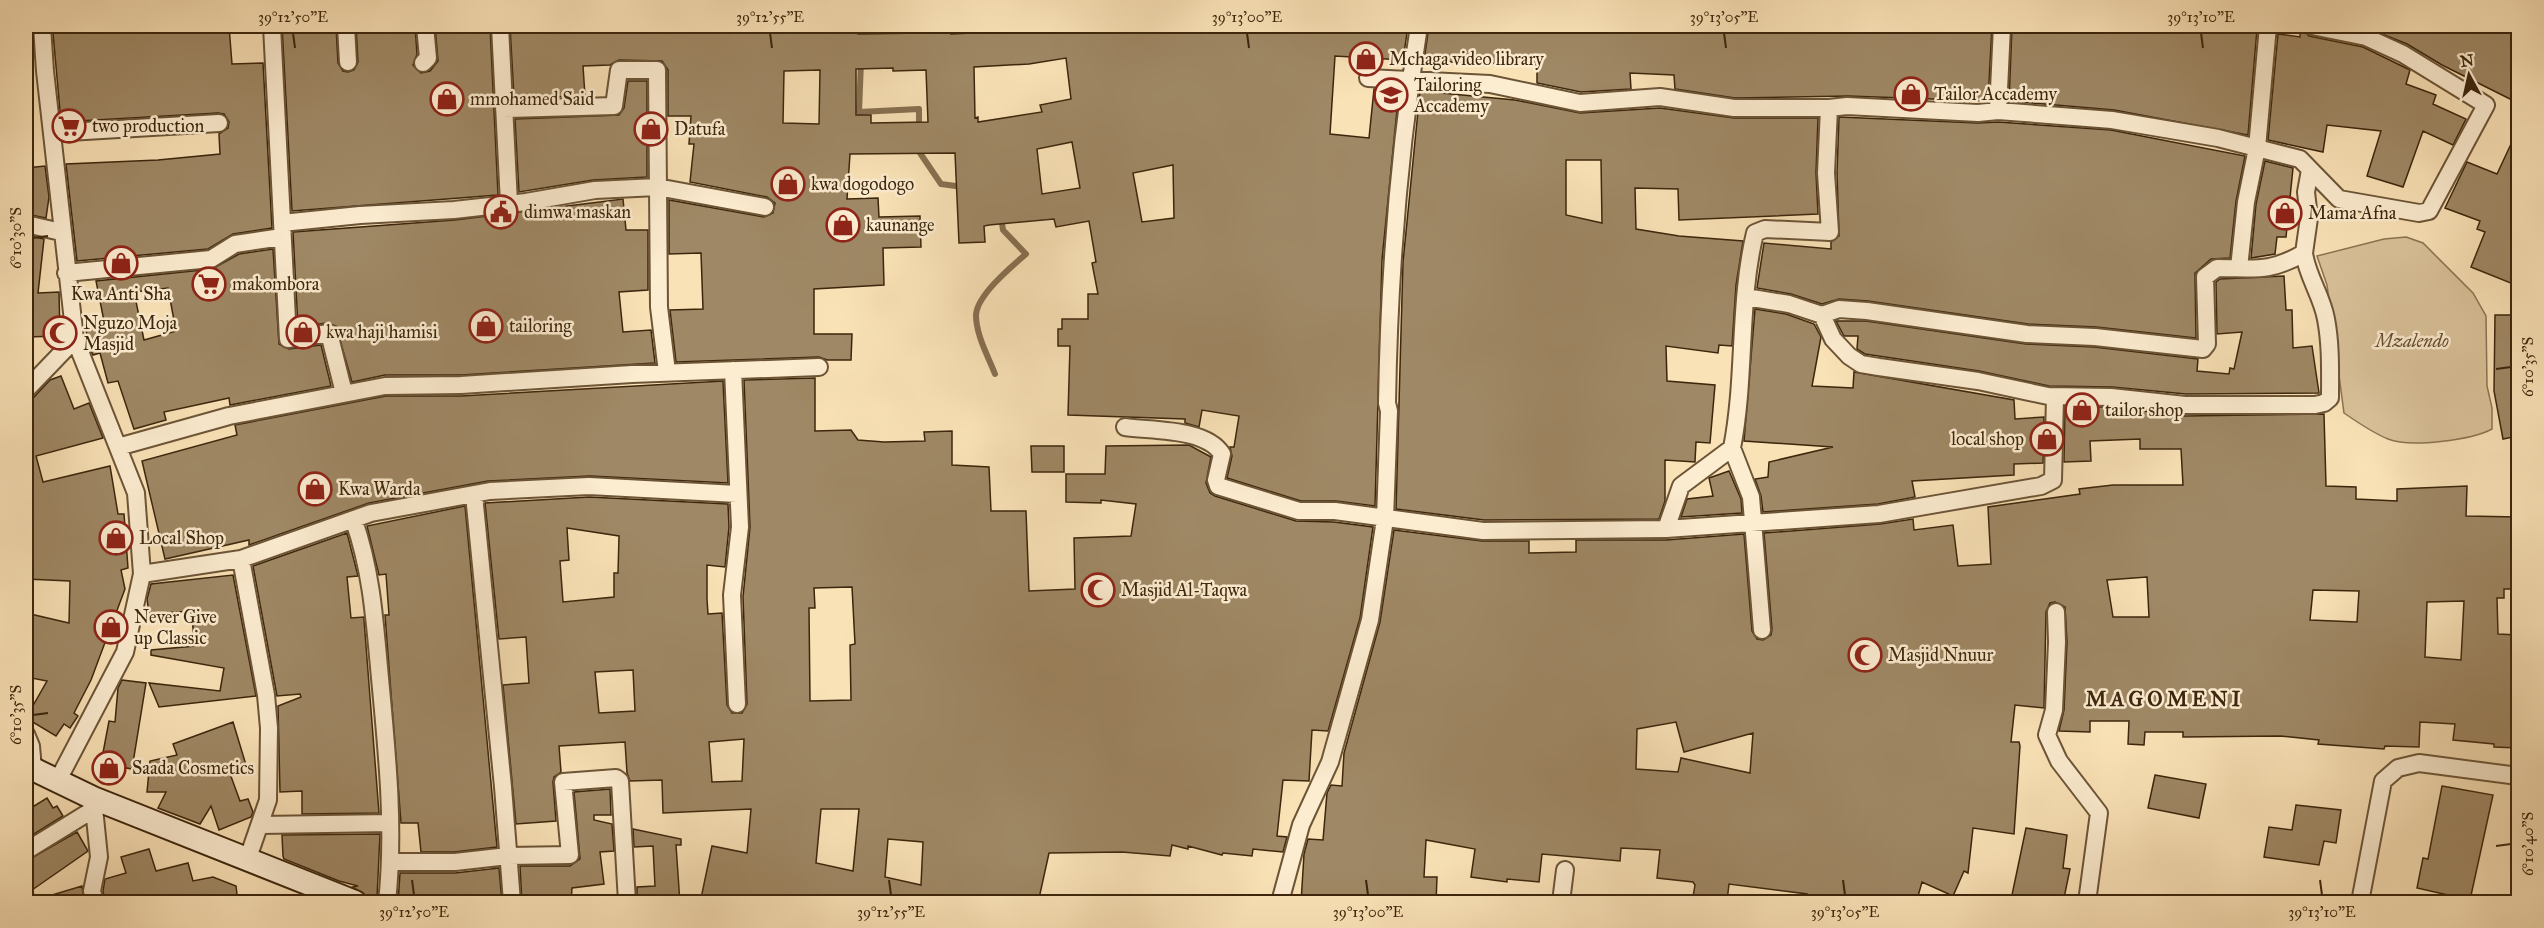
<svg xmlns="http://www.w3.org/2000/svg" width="2544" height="928" viewBox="0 0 2544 928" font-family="'IM FELL Great Primer',serif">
	<rect width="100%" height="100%" fill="#fae2b7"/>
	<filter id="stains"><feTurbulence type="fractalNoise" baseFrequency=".00333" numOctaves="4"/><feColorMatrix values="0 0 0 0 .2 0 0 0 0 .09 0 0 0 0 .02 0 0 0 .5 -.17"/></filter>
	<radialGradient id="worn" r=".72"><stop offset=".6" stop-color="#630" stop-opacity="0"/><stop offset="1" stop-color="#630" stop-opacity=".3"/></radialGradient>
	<path fill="#dac29a" stroke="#8b7453" stroke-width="1.5" d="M2406,237L2423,243L2473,293L2486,316L2487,386L2492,408V429C2472,440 2410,448 2388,439C2373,433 2357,422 2344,413L2327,285L2317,256L2384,239Z"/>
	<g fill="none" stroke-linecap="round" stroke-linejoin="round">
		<path stroke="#877050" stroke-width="6" d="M862,40L863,26
			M861,62L859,112L919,109V128
			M920,147V153L941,184L963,187
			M995,374C988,356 976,335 976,315C977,295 1012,266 1026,254L1003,230L1001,217"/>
	</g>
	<path fill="#9f8865" stroke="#3c260c" stroke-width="1.5" fill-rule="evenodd" d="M61,26H79L80,29L110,26H229L232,64L263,63L272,228L233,234L208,249L77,261L66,164L158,160L220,154L219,134L228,128L229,122L224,114L218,113L61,122L53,33L61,32Z
		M282,26H336L338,63L343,71L348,72L354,70L358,62L356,26H415L417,54L413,65L421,73L430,71L438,61L435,26H490L498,195L292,211Z
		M510,26H858V34L922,33V26H952L951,34L1041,30L1040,26H1248L1247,29L1282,33V26H1408L1403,60L1335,56L1330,134L1369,138L1374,89L1399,90L1382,260L1375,506L1336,501H1301L1227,478L1232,456L1230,447H1234L1239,416L1202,410L1199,427L1185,423V419L1068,415L1070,346H1058V329H1062V319H1088V294H1098L1092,263L1096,262L1089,221L1056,227L1054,219L989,225L984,226L985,242L959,243L955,153L850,154L847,199L878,198L879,217L920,216L921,247L883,248L884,285L814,289V334H852L851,360H827L819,357L676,362L670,310L703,309L701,253L669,254V200L764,217L773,213L775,203L767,197L690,182L694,144H689L691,116H668V70L662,61L619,60L610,65L583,66L585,96L514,98ZM1066,58L1071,99L1040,105L1042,112L978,122V117L975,118L974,67L1029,64ZM893,68V71L926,70L928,122L871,123V115H856V69ZM820,70L819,124L783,123L784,71ZM1072,142L1080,188L1042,194L1037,149ZM1173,165L1174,218L1142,222L1133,173Z
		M1429,26H1706V28L1734,26H1992L1988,101L1848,96L1735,98L1675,89L1674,75L1630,73L1631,89L1581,92L1537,83V65L1424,61Z
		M2012,26H2228L2257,29L2248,135L2114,110L2009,101Z
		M2300,26L2309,36L2363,47L2410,70L2406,84L2436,95L2433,104L2466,119L2453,145L2423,131L2403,187L2367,176L2381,131L2327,125L2323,152L2268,140L2278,34L2300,37Z
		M2362,26H2518V103L2442,65L2407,44Z
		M628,81H647V177L593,180L519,192L515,119L619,115L624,108Z
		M1420,91L1515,100L1580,113L1660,108L1734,118H1818L1816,173L1818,214L1679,220L1678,189L1635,188L1636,229L1679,236L1743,241L1736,285L1732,346L1719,345L1718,353L1666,346L1667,381L1715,385L1710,443L1696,442L1695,462L1665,460V501L1659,519L1484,520L1396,509L1403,262ZM1566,160H1601L1602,223L1566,215Z
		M1839,117L1978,123L1998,122L2111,130L2245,156L2236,201L2230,258L2211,259L2195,273L2196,338L2096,327L2028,324L1868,301L1839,299L1822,304L1791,294L1757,288L1764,243L1831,249V242L1839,236L1837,173Z
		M2518,129V286L2471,267L2485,232L2477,229L2480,221L2445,208L2467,162L2497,174Z
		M2265,161L2293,168L2286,237H2277L2275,254L2251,258L2256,204Z
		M45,166L49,197L46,218L26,214V168Z
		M623,199L626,230H648V290L619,292L623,332L651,330L655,363L461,375H385L352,382L336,326L327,323L298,327L293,232L455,220Z
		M26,235L44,239L38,293L59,292L60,336L26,337Z
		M273,249L279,344L289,349L321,345L331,386L230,405L229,398L164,412L166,420L134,429L118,381L108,383L100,353L93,355L90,349L86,330L105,326L96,281L212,269L239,254ZM168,288L176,331L144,340L134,292Z
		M2284,276L2286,310H2292L2293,348L2312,346L2319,393L2186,394L2112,387L2049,386L1979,371L1865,354L1857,349L1858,336H1844L1836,321H1866L2026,344L2094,347L2198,359L2197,371L2229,374L2230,368L2234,369L2242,332L2217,334L2216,282L2220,279Z
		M1755,309L1786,314L1814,324L1821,337L1812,386L1853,388L1854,372L2014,400L2015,419L2044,417L2043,463L2014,464V475L1912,481L1915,497L1878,504L1763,512L1761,496L1755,479L1768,477L1769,462L1833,447L1744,441Z
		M2495,315H2518V436L2503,439L2494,391Z
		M61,376L74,409L89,403L103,438L36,456L43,482L110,466L118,514H124L128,568L121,570L125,589L91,680L74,713L78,716L70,728L64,724L56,736L26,718L47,681L26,677V613L69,623L70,581L26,579V400L34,397L50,380Z
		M815,378V431L851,430L858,440L884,442L925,441L924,432L952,431V465L989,467L991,511H1026L1029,591L1075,589L1074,538L1131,536L1136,504L1101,500V503L1066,502V474H1105L1106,446L1189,445L1211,457L1206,483L1210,493L1215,496L1296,521L1334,522L1373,527L1360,618L1328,731L1312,730L1309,781L1283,780L1277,836L1287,837L1283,852L1253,849L1252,856L1223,853L1222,855L1188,846V849L1172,845L1170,856L1122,852L1049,853L1038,903H700L712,846L747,853L751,809L663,813L662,780L630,781L627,773L625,742L559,746L561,772L554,777L553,782L556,821L516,824L503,685L529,683L526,637L499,639L485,503L589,497L728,504L729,527L725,567L707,565V599L708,614L722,613L727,705L732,713H742L747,704L743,597L750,527L744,380ZM567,528L619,536L618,573H614V597L563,602L560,561L569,560ZM852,587L855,644L850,645L851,700L810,701L809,608H815L814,588ZM633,670L635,711L599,713L595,672ZM744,739L742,781L712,782L709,742ZM821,809H859L853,871L816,863ZM888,839L923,842L921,885L885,877Z
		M723,381L728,483L590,476L488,481L369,503L249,545V540L165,559L142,461L237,435L235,425L386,396H461Z
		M2065,407H2110L2185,416L2324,414L2326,486L2356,487V499L2397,501V489L2467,486L2466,516L2518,517V589H2504V598H2497L2498,634L2518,635V748L2494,747V744L2453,740L2455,724L2420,722L2419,747L2385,746L2384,749L2318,744L2319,740L2280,736L2183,737V732H2145L2144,745L2128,744L2129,721H2090V732L2059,731L2064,710L2067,642L2065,607L2055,602L2050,603L2046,612L2044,708L2015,705L2011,742H2019L2020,746L2014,834L1973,828L1968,873L1964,871L1953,896L1922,882L1918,896L1914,895L1912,903H1805L1807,894L1729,884L1727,901L1718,898L1717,903H1692L1695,885L1693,882L1657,878L1660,850L1621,848L1620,861L1542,854L1539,882L1507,879V882L1471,877L1475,849L1426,840L1424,877H1437L1436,903H1301L1304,854L1308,839L1323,840L1327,793L1331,785L1342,786L1344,753L1380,622L1394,530L1482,541H1529V553L1576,552V540H1666L1744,534L1752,631L1757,639L1763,640L1771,635L1772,629L1764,533L1880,524L1913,519L1914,530L1953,525L1958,566L1991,564L1988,507L2080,494L2079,489L2113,485H2183L2181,449H2140V439L2090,441L2091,461L2064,462ZM2147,577L2149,617H2113L2107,580ZM2313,590L2359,591L2357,622L2310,620ZM2464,601L2461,660L2425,657L2427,602ZM1676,722L1684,752L1753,733L1750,773L1681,758L1678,772L1636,769L1637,729Z
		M1031,446H1064V472H1032Z
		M1729,471L1741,499L1742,513L1681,517L1687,499L1713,496L1709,478Z
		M465,506L497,847L454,852H421L418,823H401L385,615H389L386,574L379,575L367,526Z
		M347,533L358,576L347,577L351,618L364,617V620L379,813L302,814V791L280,792L278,706L301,697L300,694L277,696L253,566Z
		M233,575L256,696L159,707L149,683L220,691L224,668L151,655V650L195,646L191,611L149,614L147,599L151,584Z
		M122,680L146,683L132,769L105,764L106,758H102L109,721L115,722L118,688Z
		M233,722L246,765L229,771L240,801L248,799L253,812L251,817L219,830L211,806L200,824L158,808L166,792H147L150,761L177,755L173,744Z
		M2155,775L2206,784L2199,818L2148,808Z
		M2442,786L2493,795L2470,900L2417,888L2423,858L2428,859Z
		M610,789L611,815H594V820L612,824L614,851L600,852L604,884L572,888L571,903H522L520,866H570L580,859L574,792Z
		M47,798L53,808L57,806L63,816L26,839V811Z
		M2296,805L2341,810L2336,843L2324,841L2319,865L2264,857L2269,827L2292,830Z
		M2026,828L2067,835L2063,868L2070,869L2063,903L2012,895Z
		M633,829L681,839V845H676L680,903H637V887L655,886L653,846L634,847Z
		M77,832L88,851L32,890L29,889L26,881V861Z
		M380,834L377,897H367L353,887L358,886L339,881L284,859L283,856L282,835Z
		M149,849L156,871L188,863L193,881L213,877L236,886L238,903H105L103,891L105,879L126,873L121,857Z
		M499,868L502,903H398L400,873H455Z
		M82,886L84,903H43L42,898Z"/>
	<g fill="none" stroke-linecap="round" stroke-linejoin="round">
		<g stroke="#6c5537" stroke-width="20">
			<path id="minor" d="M42,26L45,71L75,339L136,493L142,574L125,652L58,780
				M272,26L288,339L329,333L344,393
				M346,26L348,62
				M500,26L509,203
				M2002,26L1998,111L2112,120L2218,138L2300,159L2339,199L2419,213L2429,211L2486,105L2403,54L2366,37L2312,26
				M423,63L428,58L425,26
				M1368,78L1490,84L1580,103L1660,97L1734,108H1829
				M504,109L614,106L619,70H657L659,307L667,372
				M52,133L219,123
				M282,223L360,215L454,210L526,202L595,190L657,187L765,207
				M26,224L61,232
				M2239,268L2246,202L2257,148L2268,26
				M66,273L211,259L235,244L282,237
				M1746,297L1789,304L1822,315L1833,339L1849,356L1861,364L1879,367L1978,381L2048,396L2111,397L2185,405H2315L2324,403L2330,398C2330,372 2331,345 2326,319C2322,296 2307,276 2304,253
				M1822,315L1839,309L1867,311L2027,334L2095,337L2203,349L2207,344L2205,277L2217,268C2255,268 2269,273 2304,253L2309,218L2306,192L2310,170
				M733,370L740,527L732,595L737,704
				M26,390L75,339
				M1125,427C1152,431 1206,428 1222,454L1216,480L1218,486L1299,511H1335L1483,531L1666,529L1681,486L1732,448C1746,377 1738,303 1755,233L1765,229L1830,232L1826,173L1829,108L1847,106L1978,113L1998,111
				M118,447L229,416L385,386L461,385L632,374L819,367
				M1732,448L1751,497L1762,630
				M474,495L503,787L512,902
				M354,521C372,572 375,625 380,678C387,752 395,829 387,902
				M1666,529L1879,514L2041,486L2053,480L2055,397
				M241,559L371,513L490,491L589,486L737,494
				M142,574L241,559L266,695L269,728L268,800L248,858
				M2056,612L2057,642L2054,710L2047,735L2059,761L2099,813L2087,902
				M26,734L31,746L33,769
				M93,798L99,857L92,891L95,902
				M261,825L390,823
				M26,851L94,809
				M390,862H455L508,856L570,855L563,782L616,778L620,781L627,902
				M26,899L28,902
				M1280,902L1301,825L1330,762L1370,620L1385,519L1389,411L1387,403C1389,277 1399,150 1419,26
				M1561,902L1565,870
				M2360,902L2383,781L2398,768L2419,763L2518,776"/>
		</g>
		<g stroke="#3c260c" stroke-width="26">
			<path id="secondary" d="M26,768L33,769L93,798L355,902"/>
		</g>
		<use href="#minor" stroke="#fcecd0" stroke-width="16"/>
		<use href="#secondary" stroke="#fcecd0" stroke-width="22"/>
	</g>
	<path fill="none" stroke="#3c260c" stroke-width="2" d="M293,33L295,48M770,33L772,48M1247,33L1249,48M1724,33L1726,48M2201,33L2203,48M33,238L48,236M2496,369L2511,367M33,715L48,713M2496,846L2511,844M412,880L414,895M889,880L891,895M1366,880L1368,895M1843,880L1845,895M2320,880L2322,895"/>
	<defs>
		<g id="shop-ring" transform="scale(1.725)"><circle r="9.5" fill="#fcecd0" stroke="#8f2418" stroke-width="1.5"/><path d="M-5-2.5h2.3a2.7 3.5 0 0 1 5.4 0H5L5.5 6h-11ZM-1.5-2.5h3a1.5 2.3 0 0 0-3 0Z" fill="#8f2418"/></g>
		<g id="school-ring" transform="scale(1.725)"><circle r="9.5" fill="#fcecd0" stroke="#8f2418" stroke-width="1.5"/><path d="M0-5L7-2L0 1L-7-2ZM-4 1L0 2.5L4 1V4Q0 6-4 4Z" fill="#8f2418"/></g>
		<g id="supermarket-ring" transform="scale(1.725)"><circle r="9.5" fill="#fcecd0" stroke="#8f2418" stroke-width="1.5"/><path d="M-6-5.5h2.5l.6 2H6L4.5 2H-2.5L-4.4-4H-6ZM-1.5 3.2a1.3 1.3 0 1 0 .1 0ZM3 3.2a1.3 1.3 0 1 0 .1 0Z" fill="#8f2418"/></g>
		<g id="civic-ring" transform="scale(1.725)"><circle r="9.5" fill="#fcecd0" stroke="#8f2418" stroke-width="1.5"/><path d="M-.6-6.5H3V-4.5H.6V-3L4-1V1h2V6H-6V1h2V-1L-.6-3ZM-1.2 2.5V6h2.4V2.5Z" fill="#8f2418"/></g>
		<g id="mosque-ring" transform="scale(1.725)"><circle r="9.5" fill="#fcecd0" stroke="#8f2418" stroke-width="1.5"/><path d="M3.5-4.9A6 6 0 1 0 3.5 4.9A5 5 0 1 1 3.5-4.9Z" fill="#8f2418"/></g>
	</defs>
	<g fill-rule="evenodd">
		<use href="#shop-ring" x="1366" y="59"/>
		<use href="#shop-ring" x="1911" y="94"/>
		<use href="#school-ring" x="1391" y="95"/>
		<use href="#shop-ring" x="447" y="99"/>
		<use href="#supermarket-ring" x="69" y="126"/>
		<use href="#shop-ring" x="651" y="129"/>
		<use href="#shop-ring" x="788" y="184"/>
		<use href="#civic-ring" x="501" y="212"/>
		<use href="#shop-ring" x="2285" y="213"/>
		<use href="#shop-ring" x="843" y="225"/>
		<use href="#shop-ring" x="121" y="263"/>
		<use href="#supermarket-ring" x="209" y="284"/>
		<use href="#shop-ring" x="486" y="326"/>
		<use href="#shop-ring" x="303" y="332"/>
		<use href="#mosque-ring" x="60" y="333"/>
		<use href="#shop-ring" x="2082" y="410"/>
		<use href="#shop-ring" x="2047" y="439"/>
		<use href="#shop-ring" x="315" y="489"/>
		<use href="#shop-ring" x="116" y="538"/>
		<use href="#mosque-ring" x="1098" y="590"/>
		<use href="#shop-ring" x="111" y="627"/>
		<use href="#mosque-ring" x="1865" y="655"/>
		<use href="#shop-ring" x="109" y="768"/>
	</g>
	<g text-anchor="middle" stroke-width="5" stroke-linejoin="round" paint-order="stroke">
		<g font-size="18" fill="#3c260c" stroke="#fcecd0" text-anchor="start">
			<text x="1389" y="65">Mchaga video library</text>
			<text x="1414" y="91">Tailoring<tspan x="1414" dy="21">Accademy</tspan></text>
			<text x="1934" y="100">Tailor Accademy</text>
			<text x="470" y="105">mmohamed Said</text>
			<text x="92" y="132">two production</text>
			<text x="674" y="135">Datufa</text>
			<text x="811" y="190">kwa dogodogo</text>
			<text x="524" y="218">dimwa maskan</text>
			<text x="2308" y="219">Mama Afna</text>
			<text x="866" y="231">kaunange</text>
			<text x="232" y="290">makombora</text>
			<text x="121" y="300" text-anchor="middle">Kwa Anti Sha</text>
			<text x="83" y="329">Nguzo Moja<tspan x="83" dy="21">Masjid</tspan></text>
			<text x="509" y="332">tailoring</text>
			<text x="326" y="338">kwa haji hamisi</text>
			<text x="2105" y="416">tailor shop</text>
			<text x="2024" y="445" text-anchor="end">local shop</text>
			<text x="338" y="495">Kwa Warda</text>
			<text x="139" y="544">Local Shop</text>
			<text x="1121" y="596">Masjid Al-Taqwa</text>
			<text x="134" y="623">Never Give<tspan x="134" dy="21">up Classic</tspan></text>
			<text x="1888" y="661">Masjid Nnuur</text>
			<text x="132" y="774">Saada Cosmetics</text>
		</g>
		<g font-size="18" font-style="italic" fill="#644d30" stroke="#fcecd0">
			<text x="2412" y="347">Mzalendo</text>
		</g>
		<g font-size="20" font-weight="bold" fill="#3c260c" stroke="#fcecd0">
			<text x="2163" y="706">M A G O M E N I</text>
		</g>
	</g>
	<rect width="2544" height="928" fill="none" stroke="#fae2b7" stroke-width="66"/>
	<g transform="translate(2469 75) rotate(352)" stroke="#fcecd0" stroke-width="4.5" paint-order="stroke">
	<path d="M0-4.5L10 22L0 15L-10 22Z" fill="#3c260c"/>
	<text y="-9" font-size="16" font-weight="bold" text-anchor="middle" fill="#3c260c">N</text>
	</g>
	<rect x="33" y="33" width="2478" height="862" fill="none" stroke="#3c260c" stroke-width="2"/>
	<g font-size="15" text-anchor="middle" fill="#3c260c">
		<text x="293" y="22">39°12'50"E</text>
		<text x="770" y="22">39°12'55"E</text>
		<text x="1247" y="22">39°13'00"E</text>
		<text x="1724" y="22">39°13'05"E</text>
		<text x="2201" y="22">39°13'10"E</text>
		<text transform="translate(16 238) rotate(-90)" y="5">6°10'30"S</text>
		<text transform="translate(2528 367) rotate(-90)" y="5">6°10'35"S</text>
		<text transform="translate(16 715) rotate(-90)" y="5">6°10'35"S</text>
		<text transform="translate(2528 844) rotate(-90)" y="5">6°10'40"S</text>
		<text x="414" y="917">39°12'50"E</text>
		<text x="891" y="917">39°12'55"E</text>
		<text x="1368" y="917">39°13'00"E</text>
		<text x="1845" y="917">39°13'05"E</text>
		<text x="2322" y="917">39°13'10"E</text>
	</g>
	<rect width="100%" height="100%" filter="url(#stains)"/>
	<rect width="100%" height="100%" fill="url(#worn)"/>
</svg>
